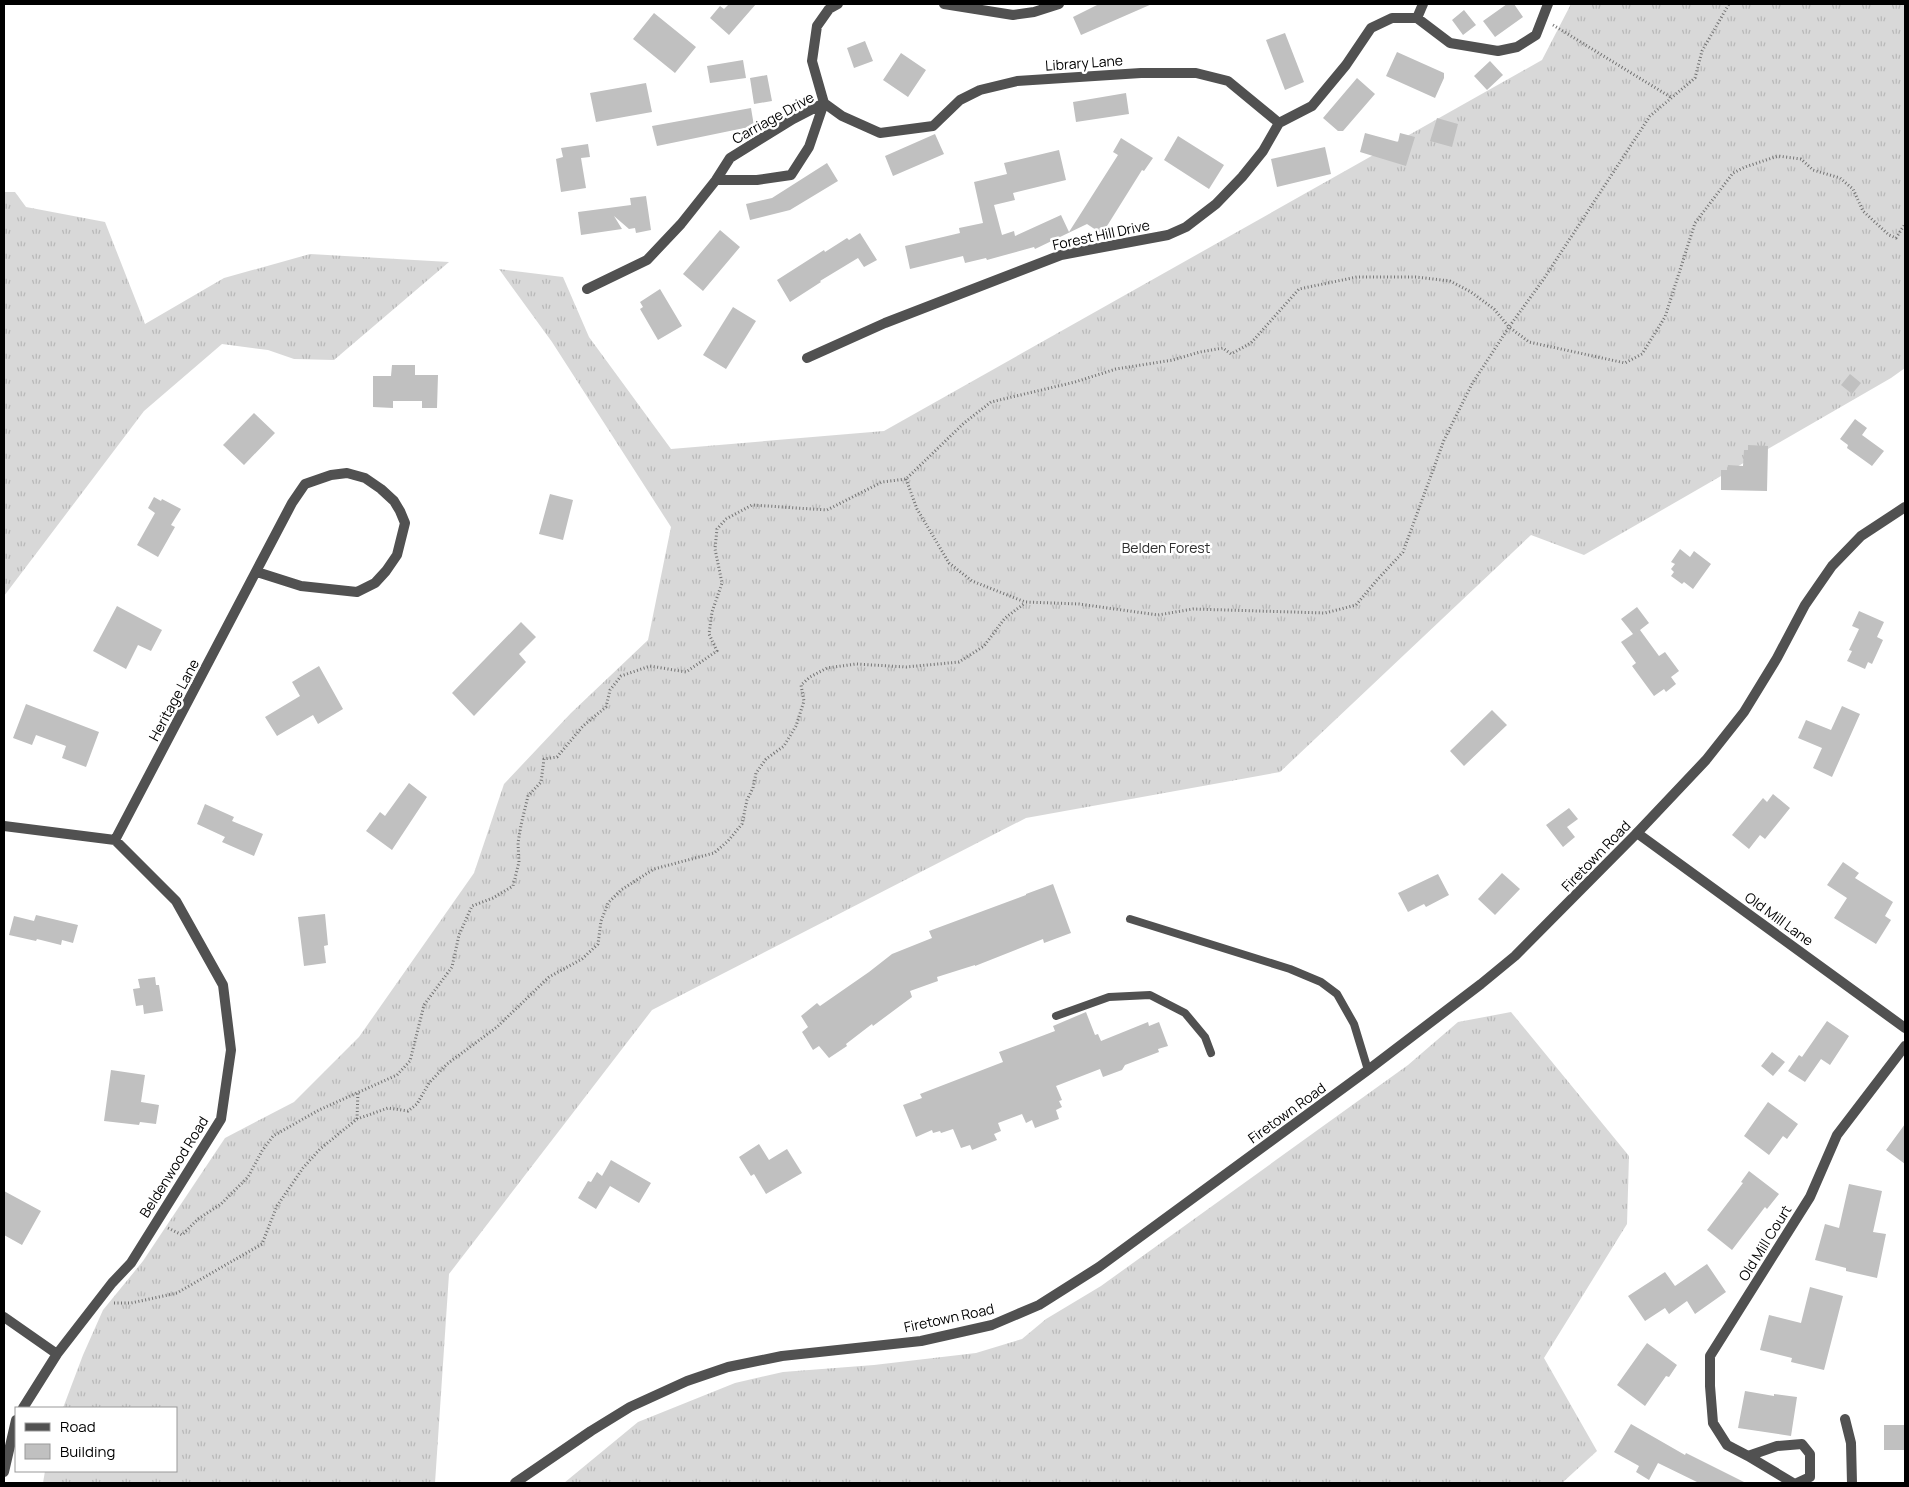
<svg xmlns="http://www.w3.org/2000/svg" width="1909" height="1487" viewBox="0 0 1909 1487" font-family="Manrope,sans-serif">
	<defs>
		<pattern id="grass-tufts" width="24" height="20" patternUnits="userSpaceOnUse" patternTransform="scale(1.25)"><rect width="24" height="20" fill="#d8d8d8"/><path d="M3 7l-1-3M5 7V3M7 7l1-3M15 17l-1-3M17 17v-4M19 17l1-3" fill="none" stroke="#b8b8b8"/></pattern>
	</defs>
	<rect width="100%" height="100%" fill="#fff"/>
	<path fill="url(#grass-tufts)" d="M1571,4H1905V368L1891,378L1584,555L1531,535L1280,772L1026,818L652,1010L449,1274L435,1483H43L45,1471H176V1408H63L83,1355L103,1310L143,1261L225,1138L294,1102L359,1037L474,873L504,784L571,713L648,640L671,527L552,342L499,269L563,277L589,337L671,449L884,431L1542,60Z
		M4,192H15L26,207L105,222L145,324L224,278L310,254L449,262L334,360L294,359L268,350L222,344L144,411L4,596Z
		M1511,1012L1629,1156L1627,1224L1544,1358L1597,1451L1562,1483H564L638,1422L735,1383L783,1372L874,1365L976,1353L1022,1339L1046,1319L1101,1286L1408,1065L1458,1022Z"/>
	<path fill="#c0c0c0" d="M729,4H756L729,35L710,18L720,6L724,9Z
		M1099,4H1152L1081,35L1073,17Z
		M1507,4H1514L1523,17L1495,37L1483,21Z
		M1464,10L1476,25L1463,35L1452,20Z
		M654,13L696,47L675,73L633,39Z
		M1285,33L1304,82L1285,90L1266,40Z
		M865,41L873,61L854,68L847,48Z
		M1397,52L1444,73V78L1435,98L1386,76Z
		M901,53L926,70L908,97L883,80Z
		M743,60L746,78L710,83L707,66Z
		M1490,61L1503,75L1487,90L1474,76Z
		M767,75L772,101L754,104L750,78Z
		M1357,78L1375,94L1343,131H1338L1323,118Z
		M646,83L652,112L596,122L590,93Z
		M1126,93L1129,114L1076,122L1073,102Z
		M751,108L754,126L657,146L652,126Z
		M1437,118L1458,124L1452,147L1430,141Z
		M1365,133L1398,142L1400,133L1415,137L1406,166L1360,152Z
		M935,134L944,154L893,176L885,156Z
		M1178,136L1224,165L1209,189L1164,160Z
		M1121,138L1153,158L1144,171L1142,170L1102,234L1087,224L1035,249L1034,247L987,260L986,258L965,263L963,256L910,269L905,246L960,233L959,228L983,223L974,182L1007,174L1004,163L1059,150L1066,180L1013,193L1015,200L994,205L1002,235L1014,231L1015,236L1061,215L1069,232L1118,155L1113,152Z
		M588,144L590,157L581,158L586,188L561,192L556,159L563,157L561,148Z
		M1325,147L1331,174L1277,187L1271,159Z
		M827,163L838,181L790,210L750,220L746,204L772,198Z
		M646,196L651,230L636,233L635,228L629,229L614,216L622,229L581,235L578,212L631,205L630,198Z
		M720,230L740,247L703,291L683,274Z
		M860,233L877,260L864,267L858,258L820,281L821,282L790,302L777,280L824,250L825,252L847,238L849,240Z
		M660,289L682,326L658,340L640,309L643,307L640,302Z
		M733,307L756,321L726,369L703,355Z
		M392,365H415V375H438L437,408H422V401H393V408L373,407V376H391Z
		M1850,374L1861,383L1852,394L1841,385Z
		M254,413L275,433L244,465L223,445Z
		M1855,419L1867,428L1862,435L1884,451L1872,466L1847,448L1848,445L1840,439Z
		M1748,445L1768,446L1767,491L1721,490V470H1727L1728,465L1743,466L1744,450H1748Z
		M550,494L573,500L563,540L539,534Z
		M154,497L161,501L162,499L181,509L171,525L175,527L158,557L137,545L155,513L148,508Z
		M1680,549L1690,557L1694,551L1711,564L1693,589L1684,582L1682,584L1671,576L1674,572L1671,569L1675,564L1671,562Z
		M117,606L162,630L151,651L138,645L126,669L93,651Z
		M1637,607L1649,623L1640,630L1659,656L1665,652L1679,671L1671,677L1676,684L1666,692L1664,689L1654,696L1632,666L1636,663L1621,642L1633,634L1621,619Z
		M1859,611L1884,622L1877,637L1883,640L1872,664L1868,662L1865,669L1847,661L1852,651L1849,650L1859,629L1852,626Z
		M521,622L536,637L519,654L526,662L474,716L452,693Z
		M319,666L343,709L318,724L313,715L277,736L265,717L300,696L292,682Z
		M26,704L99,732L86,767L62,758L66,746L36,735L32,745L13,738Z
		M1842,706L1860,714L1832,777L1813,768L1822,748L1798,738L1806,720L1831,730Z
		M1492,710L1507,725L1464,766L1450,751Z
		M409,783L427,797L392,850L366,831L380,812L385,816Z
		M1773,794L1790,808L1765,839L1760,835L1749,849L1732,835L1763,798L1767,802Z
		M205,804L234,817L232,821L263,834L254,856L222,842L225,837L197,824Z
		M1569,808L1578,819L1567,827L1575,837L1563,847L1546,825Z
		M1843,862L1859,873L1855,878L1893,902L1885,916L1891,920L1876,944L1834,918L1847,898L1827,885Z
		M1502,873L1520,889L1495,915L1478,899Z
		M1438,874L1449,895L1426,907L1424,904L1408,912L1398,893Z
		M1053,884L1071,933L1044,943L1043,939L975,966V965L937,977L938,981L910,991L912,997L873,1026L872,1024L846,1044L847,1046L829,1058L819,1046L813,1050L802,1032L808,1027L801,1016L817,1003L820,1006L869,972L892,954L932,938L929,931L1026,895V894Z
		M325,914L328,945L324,946L326,963L304,966L298,917Z
		M36,915L78,925L73,943L62,940L61,945L37,939L36,941L9,935L14,916L34,921Z
		M155,977L156,985H159L163,1011L144,1014L143,1005L136,1006L133,989L140,988L138,979Z
		M1086,1012L1095,1035L1098,1034L1101,1041L1148,1022L1149,1026L1159,1022L1168,1046L1158,1049L1159,1052L1125,1065L1122,1070L1103,1077L1100,1069L1056,1086L1062,1100L1059,1101L1062,1107L1056,1110L1059,1119L1035,1128L1032,1120L1026,1123L1022,1114L998,1123L1001,1131L994,1134L997,1140L972,1150L970,1145L961,1148L953,1129L941,1133L940,1131L933,1133L932,1130L916,1137L903,1105L922,1098L920,1094L1003,1062L999,1052L1055,1031L1053,1026Z
		M1827,1021L1849,1036L1830,1065L1821,1059L1805,1082L1788,1071L1799,1055L1802,1057Z
		M1772,1052L1785,1062L1773,1076L1761,1066Z
		M111,1070L145,1075L141,1102L159,1105L156,1124L140,1122L139,1125L104,1121Z
		M1768,1102L1798,1124L1787,1139L1783,1136L1769,1155L1744,1136Z
		M1905,1124V1164L1886,1150Z
		M759,1144L769,1160L787,1149L802,1173L766,1194L754,1174L751,1176L739,1157Z
		M611,1160L651,1183L639,1203L610,1186L596,1209L578,1198L588,1181L591,1182L597,1172L602,1176Z
		M1749,1171L1779,1194L1767,1209L1765,1207L1732,1250L1707,1230L1743,1183L1741,1182Z
		M1849,1184L1882,1191L1873,1232L1886,1234L1877,1278L1846,1271V1268L1815,1260L1825,1224L1839,1228Z
		M4,1191L41,1211L22,1245L4,1235Z
		M1707,1264L1726,1292L1695,1314L1687,1301L1669,1314L1665,1308L1645,1321L1628,1296L1665,1272L1675,1286Z
		M1810,1287L1843,1296L1824,1370L1791,1362L1792,1358L1760,1350L1769,1315L1801,1323Z
		M1647,1343L1677,1365L1669,1377L1666,1376L1645,1406L1617,1385Z
		M1745,1391L1774,1396V1394L1797,1397L1791,1436L1738,1428Z
		M1631,1424L1685,1455L1686,1453L1746,1483H1699L1658,1463L1649,1480L1636,1472L1639,1466L1614,1452Z
		M1884,1425H1904V1450H1884Z"/>
	<g fill="none" stroke-linecap="round" stroke-linejoin="round">
		<path stroke="#737373" stroke-width="3" stroke-dasharray="1 2.5" stroke-linecap="butt" d="M1553,25L1672,98
			M906,479L917,509L949,563L972,581L1025,602L1079,604L1158,615L1193,609L1325,613L1356,605L1377,580L1403,552L1444,440L1472,384L1509,327L1529,342L1625,363L1642,354L1665,317L1695,223L1733,173L1745,167L1778,156L1801,159L1813,170L1840,178L1853,189L1863,211L1889,235L1896,238L1905,224
			M357,1119L358,1091
			M168,1228L182,1235L198,1219L221,1204L248,1177L262,1151L273,1136L319,1110L397,1075L410,1061L424,1005L452,967L459,935L472,906L493,898L513,886L519,862L518,843L521,825L528,796L541,782L544,759L557,757L583,726L606,707L610,690L621,676L650,666L686,672L717,651L709,634L712,612L722,583L715,549L717,529L726,519L752,505L827,510L882,482L906,479L964,423L991,402L1075,382L1116,369L1173,360L1200,352L1223,348L1231,354L1251,343L1299,289L1357,277H1416L1450,281L1471,292L1494,309L1509,327L1543,280L1650,116L1695,78L1702,51L1729,4
			M114,1303H131L177,1293L262,1244L277,1206L303,1168L320,1149L357,1119L388,1108L408,1111L417,1104L429,1083L447,1064L497,1027L549,977L582,959L598,944L601,921L608,903L621,890L654,869L714,853L728,841L742,824L747,800L753,788L756,773L766,759L784,746L796,726L804,701L801,685L810,677L827,668L856,664L906,667L959,662L984,646L1005,618L1025,603"/>
		<path stroke="#515151" stroke-width="8" d="M1130,919L1290,969L1321,982L1337,994L1354,1024L1368,1070
			M1056,1016L1109,997L1150,995L1185,1013L1205,1037L1211,1053"/>
		<path stroke="#515151" stroke-width="10" d="M838,4L829,9L817,26L812,61L824,103L842,116L880,133L933,126L960,100L980,90L1017,81L1141,73H1196L1228,81L1279,123L1312,106L1346,65L1371,28L1392,18H1417L1450,43L1498,51L1517,47L1536,35L1548,4
			M944,4L1013,15L1034,12L1059,4
			M1417,18L1423,4
			M716,180H757L791,175L809,147L824,103
			M587,289L647,260L681,224L716,180L730,158L793,119L824,103
			M807,358L885,323L1061,255L1168,235L1186,227L1216,204L1242,177L1263,151L1279,123
			M4,826L115,840L176,901L223,985L231,1050L221,1119L131,1263L112,1283L57,1354L23,1408
			M1637,833L1905,1028
			M115,840L292,503L305,484L331,475L347,473L365,478L381,489L394,501L400,511L405,523L397,555L386,571L375,583L357,592L301,586L257,572
			M4,1317L57,1354
			M1845,1419L1851,1443L1852,1483
			M1748,1456L1777,1446L1802,1444L1810,1454V1477L1797,1483
			M4,1472L16,1420
			M1793,1483L1748,1456L1727,1445L1713,1423L1710,1386V1356L1810,1197L1837,1135L1905,1046"/>
		<path stroke="#515151" stroke-width="10" d="M515,1483L591,1431L630,1407L687,1381L728,1367L782,1356L921,1341L992,1325L1039,1305L1099,1267L1368,1070L1481,984L1515,956L1637,833L1706,760L1744,712L1777,658L1805,605L1832,566L1861,536L1905,507"/>
	</g>
	<g text-anchor="middle" stroke-width="5" stroke-linejoin="round" paint-order="stroke">
		<g font-size="14" fill="#000" stroke="#fff">
			<text transform="translate(1084 63) rotate(-4)" y="5">Library Lane</text>
			<text transform="translate(773 118) rotate(-29)" y="5">Carriage Drive</text>
			<text transform="translate(1101 235) rotate(-12)" y="5">Forest Hill Drive</text>
			<text transform="translate(174 700) rotate(-62)" y="5">Heritage Lane</text>
			<text transform="translate(1596 856) rotate(-46)" y="5">Firetown Road</text>
			<text transform="translate(1779 919) rotate(36)" y="5">Old Mill Lane</text>
			<text transform="translate(1287 1113) rotate(-36)" y="5">Firetown Road</text>
			<text transform="translate(174 1167) rotate(-58)" y="5">Beldenwood Road</text>
			<text transform="translate(1765 1243) rotate(-58)" y="5">Old Mill Court</text>
			<text transform="translate(949 1318) rotate(-12)" y="5">Firetown Road</text>
		</g>
		<g font-size="14" fill="#2f2f2f" stroke="#fff">
			<text x="1166" y="553">Belden Forest</text>
		</g>
	</g>
	<rect width="1909" height="1487" fill="none" stroke="#000000" stroke-width="10"/>
	<rect x="15" y="1407" width="162" height="65" fill="#ffffff" stroke="#999999"/>
	<rect x="25" y="1423" width="25" height="8" fill="#515151" stroke="#999999"/>
	<text x="60" y="1432" font-size="15" fill="#000000">Road</text>
	<rect x="25" y="1444" width="25" height="15" fill="#c0c0c0" stroke="#999999"/>
	<text x="60" y="1457" font-size="15" fill="#000000">Building</text>
</svg>
